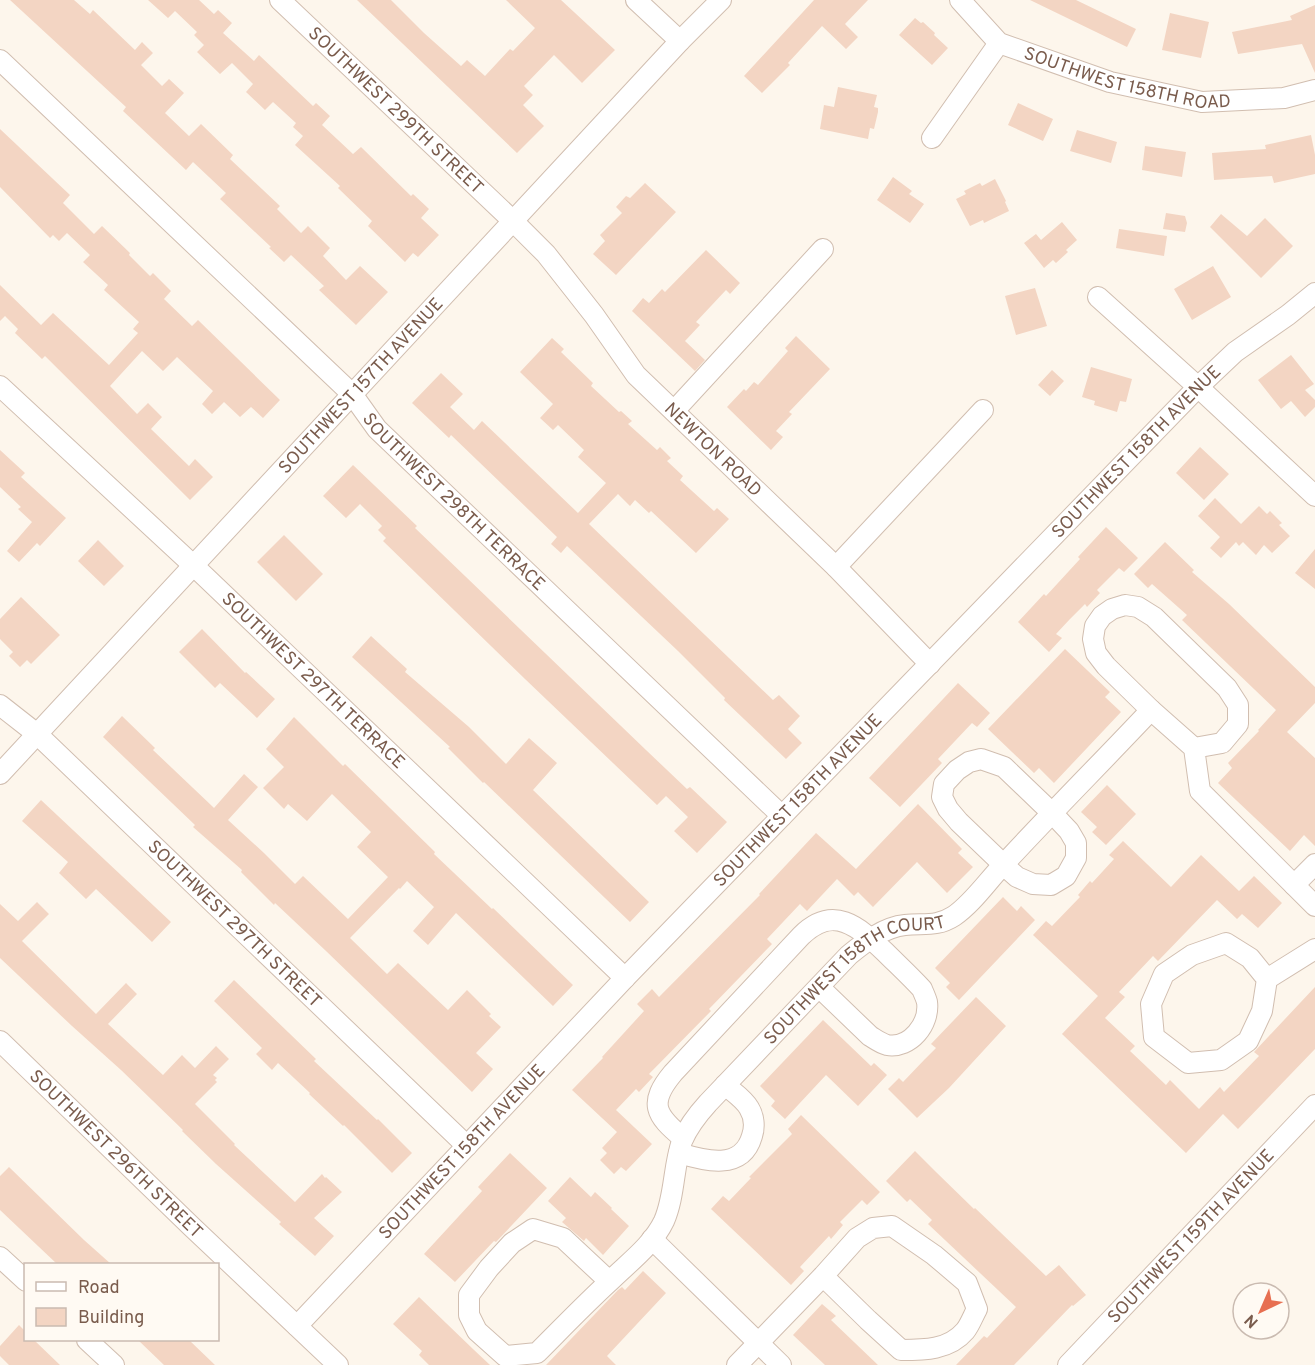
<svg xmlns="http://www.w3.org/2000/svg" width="1315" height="1365" viewBox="0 0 1315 1365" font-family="Overpass,sans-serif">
	<rect width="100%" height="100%" fill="#fdf6ec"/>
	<path fill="#f3d5c3" d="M10,0H74L90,14L93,10L135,50L142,42L153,53L141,65L162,86L169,79L184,93L165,113L189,136L201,124L233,155L230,159L280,206L277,209L301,233L308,226L330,248L323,256L346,280L360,266L388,292L356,325L319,290L324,286L291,255L284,262L269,248L271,247L220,199L226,193L193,162L186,170L123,111L126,107Z
		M148,0H199L214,14L218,10L232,23L223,33L254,61L259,55L313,106L316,103L330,116L322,125L353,154L361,147L411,196L413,194L429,209L421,218L439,235L418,257L413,253L405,262L368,226L372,221L338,188L340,186L295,145L303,136L293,127L296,123L273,102L265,110L246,92L253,84L232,63L220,74L197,52L204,45L194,35L197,32L175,11L168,18Z
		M357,0H391L424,33L461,66L467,60L485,76L510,49L513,51L535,28L506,0H561L615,50L582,83L554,55L524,86L533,95L523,105L544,126L517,153Z
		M814,0H868L845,24L858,37L846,49L822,26L788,63L790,65L762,93L744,76Z
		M1030,0H1076L1136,29L1127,47Z
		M1315,5V73L1302,44L1238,54L1232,32L1292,20L1290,16Z
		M1170,13L1209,22L1201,58L1162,50Z
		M915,18L921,23L923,22L935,33L934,35L948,48L932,65L899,35Z
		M838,87L877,95L874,107L878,108V112L874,129L870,128L868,139L820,129L824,105L834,107Z
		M1018,103L1053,119L1043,141L1008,125Z
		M0,129L70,195L63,203L94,234L102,226L130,253L129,255L150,276L153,273L171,291L164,299L192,326L198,320L280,400L263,418L251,407L240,417L224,402L212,414L202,404L213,391L177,357L163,371L142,351L110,386L137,414L148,403L162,417L151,429L189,466L195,459L213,477L190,500L45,356L42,359L15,333L18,329L5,316L0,321V285L41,325L53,313L109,365L138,333L133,329L139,322L104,290L108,285L83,262L90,255L67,233L59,241L53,235L50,238L0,187Z
		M1077,130L1117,142L1111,163L1070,151Z
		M1311,135L1315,155V174L1274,183L1272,176L1214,180L1212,153L1266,149L1265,145Z
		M1145,146L1186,152L1182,177L1142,170Z
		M893,177L912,191L909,194L924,204L910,223L877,200Z
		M995,179L1006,201L1005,202L1009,211L984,223L983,220L970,226L956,199L966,194L964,191L980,183L982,186Z
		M645,183L676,212L616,275L593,254L605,241L600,235L622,213L616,207L626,196L630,198Z
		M1166,213L1185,216L1187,223L1185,232L1163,229Z
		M1221,214L1247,236L1265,218L1293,246L1261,278L1210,227Z
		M1062,222L1077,240L1066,250L1068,252L1056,263L1053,260L1044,268L1024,243L1036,234L1041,240Z
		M1119,229L1167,236L1164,256L1116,248Z
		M706,250L740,283L730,294L726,290L696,322L700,325L685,341L705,360L695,371L632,311L643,298L649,303L662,289L665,292Z
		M1213,266L1231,297L1192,320L1174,289Z
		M1035,288L1047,326L1016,335L1005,296Z
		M796,336L830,369L789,412L792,414L776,431L783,437L771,450L727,407L744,389L746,391L754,382L758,385L788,351L785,348Z
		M552,338L564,349L561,352L593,383L591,386L619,412L621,411L632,421L628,424L657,450L660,447L671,458L667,461L683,476L680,480L714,511L717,508L729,519L696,553L651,511L649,513L635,500L630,506L618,494L589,524L773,700L779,695L800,716L788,729L802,743L786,759L724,700L725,698L678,651L567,546L561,553L551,544L557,537L451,435L449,438L412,403L441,373L463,394L450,407L474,430L482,421L578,513L606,483L578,457L584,450L558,425L553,430L540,418L553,404L520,372Z
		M1291,355L1314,384L1305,390L1315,400V407L1305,417L1291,401L1281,409L1258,380Z
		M1091,367L1132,379L1126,402L1120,401L1117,412L1094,405L1095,401L1082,397Z
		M1052,370L1064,381L1050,396L1038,385Z
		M1200,447L1229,474L1204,500L1176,473Z
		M0,450L25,473L21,477L66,518L40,546L37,543L19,562L7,551L32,522L18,509L21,507L0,487Z
		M353,465L417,526L415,528L646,750L687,789L690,787L727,822L697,853L674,831L688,817L666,796L657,805L525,679L383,541L386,538L378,530L382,526L360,504L346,518L323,496Z
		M1215,498L1241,524L1259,506L1267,514L1270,511L1282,523L1279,525L1290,536L1272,553L1264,545L1256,555L1243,542L1239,546L1236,542L1221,558L1210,548L1220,537L1198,516Z
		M1106,527L1138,558L1124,572L1119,568L1097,590L1100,593L1087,607L1085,604L1070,619L1056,634L1062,638L1049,652L1018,622L1044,594L1046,596L1080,559L1078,557Z
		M284,535L323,574L296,601L257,562Z
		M98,540L124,566L104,586L78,561Z
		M1165,542L1194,570L1192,572L1229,604L1315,687V703L1287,732L1315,758V846L1304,835L1290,851L1218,783L1232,768L1228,763L1259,731L1258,730L1276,710L1182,620L1187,615L1152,584L1148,588L1134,574Z
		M1315,549V589L1295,573Z
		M21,597L60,635L31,664L27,660L20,667L9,656L13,652L0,639V619Z
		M202,629L245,673L246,672L275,699L257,718L220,683L215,688L179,652Z
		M371,636L407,669L405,672L469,727L506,764L529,738L557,763L533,790L649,902L630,922L484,782L483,783L448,748L450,747L352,657Z
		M1065,649L1110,692L1105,697L1121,712L1054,783L1039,768L1034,773L988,729Z
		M958,683L990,713L977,727L972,723L938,759L942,763L900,807L869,778Z
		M122,716L155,748L153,750L212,806L214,808L244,774L258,787L228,820L264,853L295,884L303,876L348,919L388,877L357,847L371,832L332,794L307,821L288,804L284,809L263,788L284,767L266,749L294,717L343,766L345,764L435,852L434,854L492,909L493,908L573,985L553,1006L456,913L428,945L413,931L434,907L407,881L400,889L399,888L350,938L387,974L398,963L448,1010L467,990L491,1014L489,1016L501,1027L476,1053L493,1069L472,1092L326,951L275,903L274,905L241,872L242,870L193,827L195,825L103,737Z
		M1107,785L1136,814L1106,845L1092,832L1097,827L1081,812Z
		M41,800L171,922L152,942L96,889L86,899L59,873L68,862L22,821Z
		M918,804L962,849L958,853L973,867L947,893L917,862L873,907L858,892L854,896L837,879L807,911L800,904L767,939L772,944L709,1009L711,1011L649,1074L653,1077L639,1092L636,1089L616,1110L652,1144L626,1171L621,1167L614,1174L600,1160L607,1153L602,1148L617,1132L572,1090L603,1058L602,1057L644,1011L637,1004L652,989L659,997L760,895L759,894L816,833L856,869Z
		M1123,841L1171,887L1201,855L1239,891L1254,876L1282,903L1258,928L1242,914L1237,919L1217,900L1158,961L1153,956L1119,992L1125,997L1105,1018L1135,1046L1130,1051L1166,1085L1170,1080L1199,1109L1220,1087L1224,1092L1259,1056L1254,1052L1315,987V1049L1238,1129L1223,1114L1186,1153L1062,1034L1098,996L1033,935L1046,921L1052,926L1080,897L1078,895L1090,881L1092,883L1114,859L1109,855Z
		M1003,897L1017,911L1021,906L1035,920L959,1000L946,987L950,983L935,968Z
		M37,902L49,914L22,941L96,1014L126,983L137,994L108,1024L163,1075L182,1055L195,1068L216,1046L229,1059L213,1075L217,1078L215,1080L217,1082L195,1104L235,1144L234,1145L295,1202L322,1174L325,1178L326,1177L342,1192L314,1218L334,1236L315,1256L279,1224L281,1222L216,1164L182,1131L183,1130L121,1070L72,1026L0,958V904L18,921Z
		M234,980L316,1059L314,1061L377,1120L378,1119L412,1153L392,1173L344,1125L343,1126L309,1094L310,1093L278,1063L272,1070L256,1054L262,1048L214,1001Z
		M976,997L1006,1026L949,1088L917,1118L888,1089L899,1078L903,1082L925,1059L936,1048L931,1044Z
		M823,1020L871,1066L874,1063L887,1075L858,1106L826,1075L785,1119L771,1106L775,1101L760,1086Z
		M801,1115L880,1192L867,1205L862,1200L840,1222L843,1225L831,1239L829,1236L800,1267L804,1271L791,1285L711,1209L723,1196L729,1201L751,1178L749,1177L792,1134L788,1129Z
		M915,1151L936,1172L974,1209L975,1208L1046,1276L1059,1265L1086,1295L1073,1306L1072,1305L1014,1365H956L984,1336L987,1338L1016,1307L928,1224L932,1220L910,1199L907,1202L886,1181Z
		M510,1153L547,1188L496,1242L494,1241L455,1282L424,1254L482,1191L478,1187Z
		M9,1167L84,1240L111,1264H57L0,1210V1176Z
		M570,1177L591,1197L595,1192L612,1208L611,1209L629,1226L603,1255L586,1238L584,1241L562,1222L566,1218L548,1201Z
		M643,1271L666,1293L607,1356L616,1365H546L618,1290L622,1287L625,1290Z
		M419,1297L473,1349L490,1365H429L419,1355L422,1351L393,1324Z
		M822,1304L836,1316L831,1320L878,1365H825L793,1335Z
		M19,1325L26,1332V1340H34L60,1365H9L0,1356V1346Z
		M138,1340H189L215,1365H164Z"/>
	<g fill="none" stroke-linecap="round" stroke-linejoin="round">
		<g stroke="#d1beb0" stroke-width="22">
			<g id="minor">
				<path id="s1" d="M280,0L513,221L546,254L594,315L636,375L836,567L930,664"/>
				<path d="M636,0L680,41"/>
				<path id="s2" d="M960,0L999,43L1110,82L1202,102L1284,98L1315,90"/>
				<path id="s3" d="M0,60L352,394L377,429L782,816"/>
				<path d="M932,138L999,43"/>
				<path d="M1098,297L1198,387L1315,496"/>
				<path id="s4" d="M0,386L194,566L625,978"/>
				<path d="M674,411L823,249"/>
				<path d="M836,567L983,410"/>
				<path id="s5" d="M0,705L37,734L467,1146"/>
				<path d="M1194,748L1222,743L1238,724V705L1227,688L1154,617L1138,607L1125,605L1112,609L1102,616L1095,626L1093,639L1096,653L1106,666L1151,710L1194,748L1200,791L1315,906"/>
				<path d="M981,759L1004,767L1053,814L1069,831L1076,843V858L1066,876L1051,885L1033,884L1017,877L1008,869L959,822L948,809L942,797L944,784L957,770L969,762Z"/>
				<path id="s6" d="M0,774L680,41L721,0"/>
				<path d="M1294,885L1315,864"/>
				<path d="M1267,979L1250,958L1226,943L1192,955L1164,974L1151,1004L1154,1037L1188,1063L1221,1060L1248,1041L1262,1011L1267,979L1315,949"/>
				<path id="s7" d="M0,1041L192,1227L338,1365"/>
				<path d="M683,1138C655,1115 648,1103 673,1073L801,936C833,904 858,926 885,952C897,964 910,976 922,989C924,994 926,998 927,1002C930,1024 910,1049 887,1045C880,1043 875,1039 870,1036L819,987"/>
				<path d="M679,1153C705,1161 742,1171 752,1136C755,1127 754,1116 749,1108C744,1099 733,1092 725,1085"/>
				<path d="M652,1239L781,1365"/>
				<path d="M0,1257L26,1281"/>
				<path id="s8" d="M609,1281L563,1238L533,1229L512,1243L489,1268L469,1295V1315L477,1331L505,1356L537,1353C561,1329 584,1305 609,1282C628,1263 652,1246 664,1221C675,1196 673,1167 682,1141C688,1127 698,1114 708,1103L849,955C865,942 884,927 905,925C924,923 937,927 954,916C974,902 988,880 1005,863C1053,811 1103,761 1151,710"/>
				<path id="s9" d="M297,1326L625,978L1198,387L1235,352L1288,315L1315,293"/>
				<path d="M87,1340L114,1365"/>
				<path d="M737,1365L823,1276L857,1238L873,1228L892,1226L934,1255L967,1283L977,1309C973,1316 970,1325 965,1331C949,1350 924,1350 901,1350L868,1320L823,1276"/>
				<path id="s10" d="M1068,1365L1315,1105"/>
			</g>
		</g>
		<use href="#minor" stroke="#fff" stroke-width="20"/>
	</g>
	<g text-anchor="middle" stroke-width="4.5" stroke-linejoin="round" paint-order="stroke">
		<g font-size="18" fill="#7a5c4d" stroke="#fffaf3">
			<text dy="6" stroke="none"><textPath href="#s2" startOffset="192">SOUTHWEST 158TH ROAD</textPath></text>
			<text dy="6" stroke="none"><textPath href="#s1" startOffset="160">SOUTHWEST 299TH STREET</textPath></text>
			<text dy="6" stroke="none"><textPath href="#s6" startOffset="530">SOUTHWEST 157TH AVENUE</textPath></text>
			<text dy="6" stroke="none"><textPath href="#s1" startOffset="626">NEWTON ROAD</textPath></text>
			<text dy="6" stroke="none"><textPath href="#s9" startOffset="1212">SOUTHWEST 158TH AVENUE</textPath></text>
			<text dy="6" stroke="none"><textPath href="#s3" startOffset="634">SOUTHWEST 298TH TERRACE</textPath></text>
			<text dy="6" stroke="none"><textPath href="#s4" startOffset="430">SOUTHWEST 297TH TERRACE</textPath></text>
			<text dy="6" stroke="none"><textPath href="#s9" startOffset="726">SOUTHWEST 158TH AVENUE</textPath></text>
			<text dy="6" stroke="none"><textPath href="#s5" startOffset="321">SOUTHWEST 297TH STREET</textPath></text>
			<text dy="6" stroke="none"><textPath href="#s8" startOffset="804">SOUTHWEST 158TH COURT</textPath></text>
			<text dy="6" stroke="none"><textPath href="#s9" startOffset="240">SOUTHWEST 158TH AVENUE</textPath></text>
			<text dy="6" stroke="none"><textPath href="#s7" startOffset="162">SOUTHWEST 296TH STREET</textPath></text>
			<text dy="6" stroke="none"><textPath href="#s10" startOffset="178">SOUTHWEST 159TH AVENUE</textPath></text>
		</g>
	</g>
	<rect x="24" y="1263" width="195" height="78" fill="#fffaf3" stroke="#cabbb1" stroke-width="1.5"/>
	<rect x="36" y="1282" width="30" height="9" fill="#ffffff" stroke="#cabbb1" stroke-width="1.5"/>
	<text x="78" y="1293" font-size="18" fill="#7a5c4d">Road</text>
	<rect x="36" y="1308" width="30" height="18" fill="#f3d5c3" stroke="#cabbb1" stroke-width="1.5"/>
	<text x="78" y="1323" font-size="18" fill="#7a5c4d">Building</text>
	<g transform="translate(1261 1311) rotate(224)"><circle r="28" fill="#fffaf3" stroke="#cabbb1" stroke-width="1.5"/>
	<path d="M0-4.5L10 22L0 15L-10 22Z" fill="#e76f51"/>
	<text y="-9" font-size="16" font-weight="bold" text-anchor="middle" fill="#7a5c4d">N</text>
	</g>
</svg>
